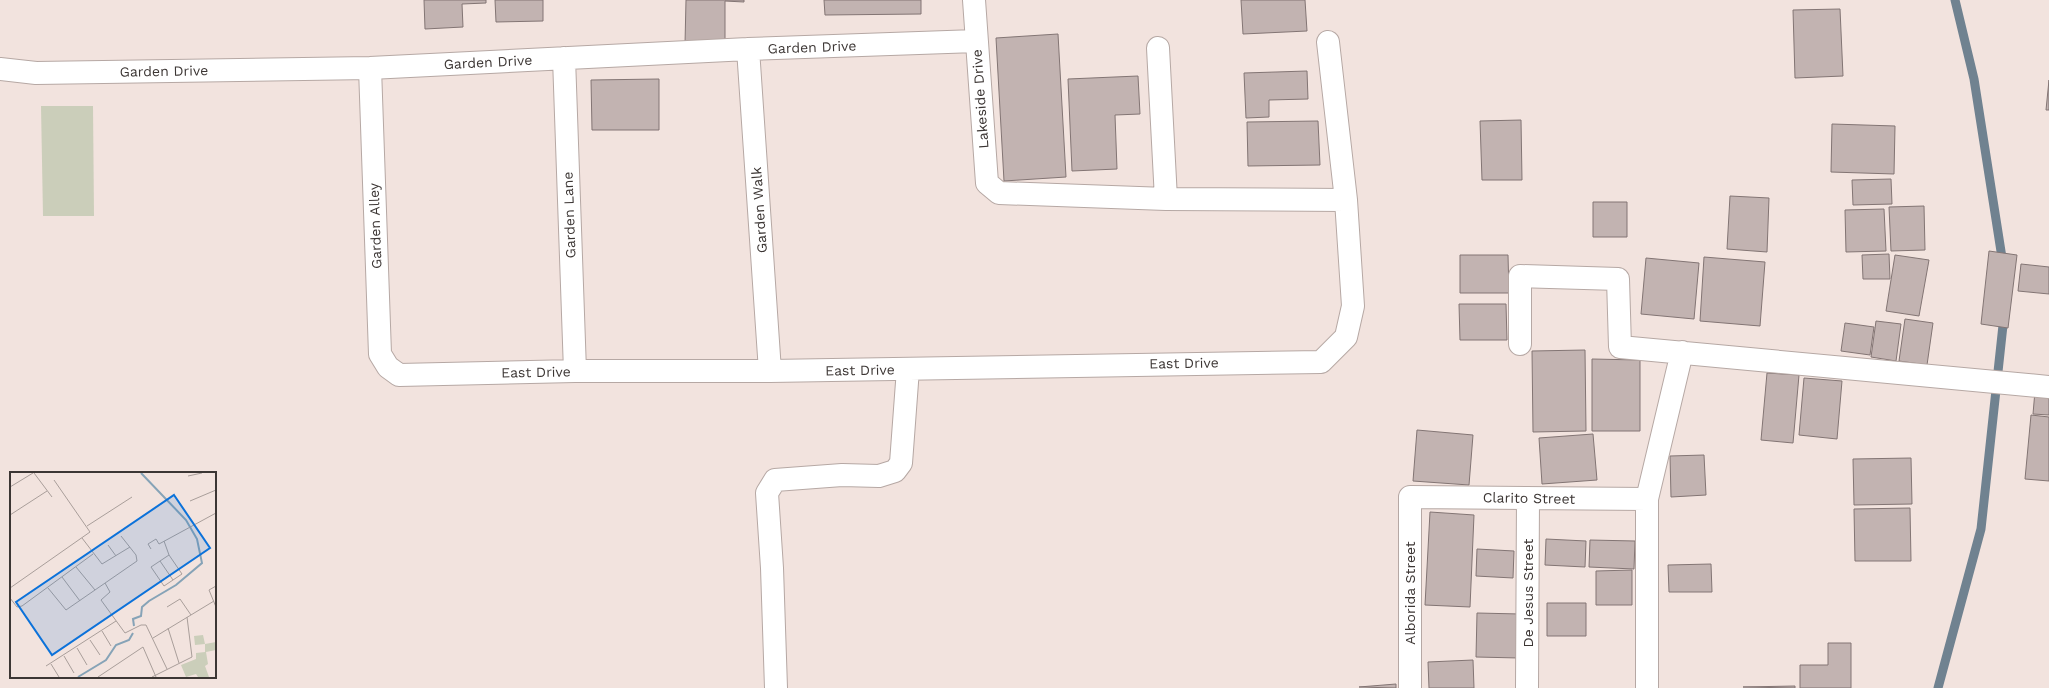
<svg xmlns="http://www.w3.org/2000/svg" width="2049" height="688" viewBox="0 0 2049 688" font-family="'Work Sans',sans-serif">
	<rect width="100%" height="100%" fill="#f2e3de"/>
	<path fill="#cbceba" d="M41,106H93L94,216H43Z"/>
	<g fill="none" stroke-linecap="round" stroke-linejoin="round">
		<path stroke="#708290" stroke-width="9" d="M1955,0L1974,79L2003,264
			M1938,688L1981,529L2004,316"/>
	</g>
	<path fill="#c2b3b1" stroke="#837574" d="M424,0H486V3L462,4L463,27L425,29Z
		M495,0H543V21L496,22Z
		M686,0H744V2L725,1V45L685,44Z
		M824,0H921V14L825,15Z
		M1241,0H1305L1307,31L1243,34Z
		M1840,9L1843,76L1795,78L1793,10Z
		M1058,34L1066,177L1004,181L996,38Z
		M1307,71L1308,99L1269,100V117L1246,118L1244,73Z
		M1138,76L1140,114L1115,115L1117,169L1072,171L1068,79Z
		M659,79V130H592L591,80Z
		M2049,80V110H2046Z
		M1521,120L1522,180H1482L1480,121Z
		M1318,121L1320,165L1248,166L1247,122Z
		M1832,124L1895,126L1894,174L1831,172Z
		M1891,179L1892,204L1853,205L1852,180Z
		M1730,196L1769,198L1767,252L1727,249Z
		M1593,202H1627V237H1593Z
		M1924,206L1925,250L1891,251L1889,207Z
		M1884,209L1886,251L1846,252L1845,210Z
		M1989,251L2017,255L2008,328L1981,324Z
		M1889,254L1890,279H1863L1862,255Z
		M1460,255H1508L1509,293H1460Z
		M1895,255L1929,260L1919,316L1886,311Z
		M1704,257L1765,262L1760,326L1700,321Z
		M1646,258L1699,263L1694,319L1641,314Z
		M2021,264L2049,267V294L2018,291Z
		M1459,304H1506L1507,340H1460Z
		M1905,319L1933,323L1927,365L1899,361Z
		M1876,321L1901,324L1896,361L1871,357Z
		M1845,323L1874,327L1870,355L1841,351Z
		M1585,350L1586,431L1533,432L1532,351Z
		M1592,359L1640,360V431H1592Z
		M1767,373L1799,375L1793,443L1761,440Z
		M1804,378L1842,381L1837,439L1799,435Z
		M2035,391L2049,393V415L2033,414Z
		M2031,415L2049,417V481L2025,479Z
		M1417,430L1473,435L1469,485L1413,481Z
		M1593,434L1597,480L1542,484L1539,438Z
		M1704,455L1706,495L1671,497L1670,456Z
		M1911,458L1912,504L1854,505L1853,459Z
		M1910,508L1911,561H1855L1854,509Z
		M1430,512L1474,515L1470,607L1425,605Z
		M1546,539L1586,541L1585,567L1545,565Z
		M1590,540L1635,541L1634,569L1589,567Z
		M1477,549L1514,551L1513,578L1476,576Z
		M1711,564L1712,592H1669L1668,565Z
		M1632,570V605H1596V571Z
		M1547,603H1586V636H1547Z
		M1477,613L1520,614L1519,658L1476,657Z
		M1828,643H1851V688H1800V665H1828Z
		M1473,660L1474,688H1429L1428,662Z
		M1396,684V688L1359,687Z
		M1795,686V688L1743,687Z"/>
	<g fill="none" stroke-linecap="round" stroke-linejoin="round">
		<g stroke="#b6a8a4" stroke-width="24">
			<path id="minor" d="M974,0L987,183L999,193L1166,199L1346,200
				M1158,48L1166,199
				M748,49L770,371
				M564,58L575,371
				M370,68L380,354L388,367L399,375L575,371H770L1321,362L1346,337L1353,306L1346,200L1328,42
				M0,69L36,73L370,68L748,49L976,41
				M1520,344V276L1618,279L1620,347L2049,387
				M776,688L772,568L767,493L775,480L842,475L879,476L895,471L901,463L908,369
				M1410,688V497L1647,499
				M1527,688L1528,498
				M1647,688V499L1682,352"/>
		</g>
		<use href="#minor" stroke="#fff" stroke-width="22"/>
	</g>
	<g text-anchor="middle" stroke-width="3" stroke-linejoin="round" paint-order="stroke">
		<g font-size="14" fill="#3c3634" stroke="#fff">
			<text transform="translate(812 47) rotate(-2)" y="5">Garden Drive</text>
			<text transform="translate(488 62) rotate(-3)" y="5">Garden Drive</text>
			<text transform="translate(164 71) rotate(-1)" y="5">Garden Drive</text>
			<text transform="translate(980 99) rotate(-94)" y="5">Lakeside Drive</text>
			<text transform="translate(759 210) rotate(-94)" y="5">Garden Walk</text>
			<text transform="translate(569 215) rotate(-92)" y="5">Garden Lane</text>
			<text transform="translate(375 226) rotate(-92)" y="5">Garden Alley</text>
			<text transform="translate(1184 363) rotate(-1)" y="5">East Drive</text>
			<text transform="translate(860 370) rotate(-1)" y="5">East Drive</text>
			<text transform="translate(536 372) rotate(-1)" y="5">East Drive</text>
			<text transform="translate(1529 498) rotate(1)" y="5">Clarito Street</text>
			<text transform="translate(1410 593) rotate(-90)" y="5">Alborida Street</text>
			<text transform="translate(1528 593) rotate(-90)" y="5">De Jesus Street</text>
		</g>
	</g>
	<g transform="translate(10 472)">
		<rect width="206" height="206" fill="#f2e3de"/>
		<path d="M193,163L195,172L206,170V178L196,180L198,192L195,194L199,205H188L186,202L176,205L171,193L186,187V181L195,180V172L185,173L184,164Z" fill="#cbceba"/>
		<path fill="none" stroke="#86a3b7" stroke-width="2" d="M124,154L123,147L131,144L132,135L139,129L166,113L192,91L187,67L176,48L131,1M68,205L96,188L106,173L119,168L123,161"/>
		<path fill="none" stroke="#a99e9a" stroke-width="1" d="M24,1L42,25M178,4L192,1M0,15L23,1M180,29L206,18M0,43L37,19M77,54L122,25M72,66L92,92L120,75M154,69L159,83L172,102L154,114L141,95L159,83M98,73L106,84M141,77L138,72L146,67L149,72L206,41M150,89L163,108M66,95L85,118M52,105L70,129M95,111L100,120L91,128L115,161L131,153H136L157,197M206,114L199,118L206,135M0,116L80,60L44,8M38,116L56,138L127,89L126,83L111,64M0,126L7,135L12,134L83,82M157,135L170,127L181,143M158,156L169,191M92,159L101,174M143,166L204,129M80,168L90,183M67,176L77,193M54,184L64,201M41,192L49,205M36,194L106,149M88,205L133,175L146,205M142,205L182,185L177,145"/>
		<path fill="#0c72da" fill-opacity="0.15" stroke="#0c72da" stroke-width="2" d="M164,23L200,76L42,183L6,130Z"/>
		<rect width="206" height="206" fill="none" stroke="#3c3634" stroke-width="2"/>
	</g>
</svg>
